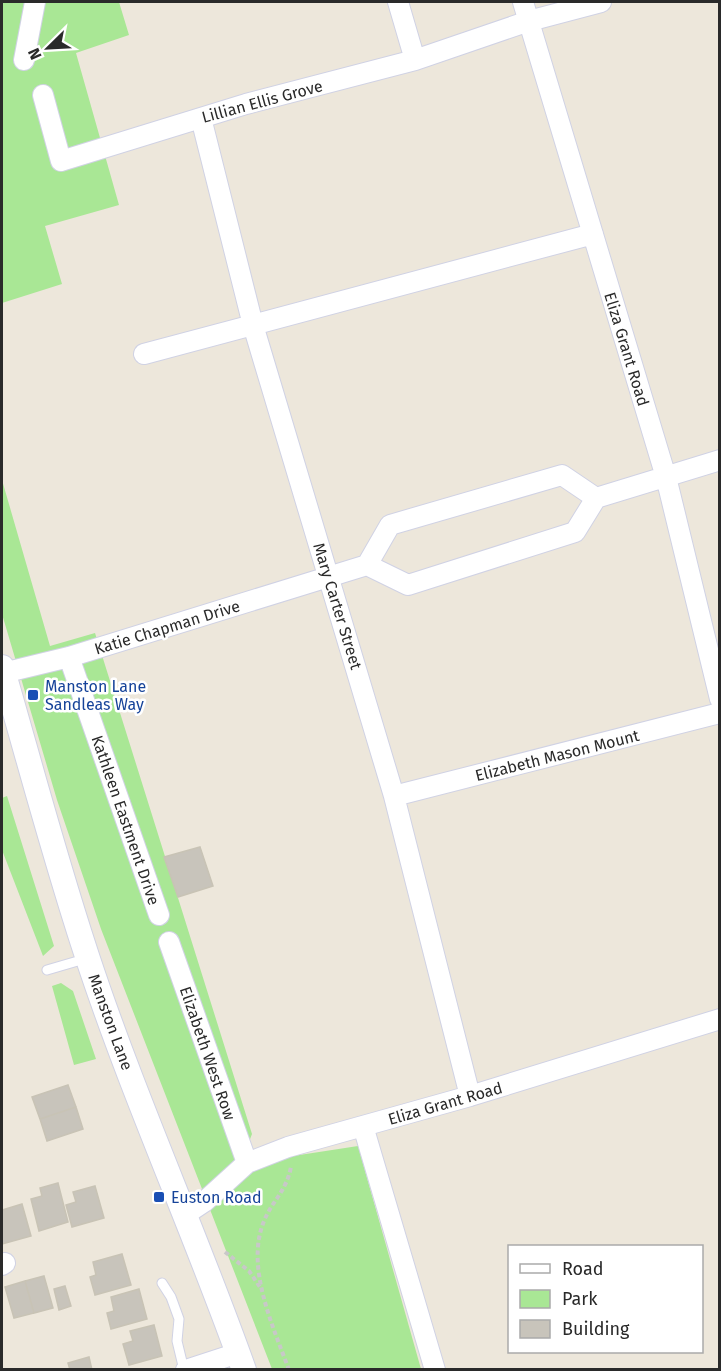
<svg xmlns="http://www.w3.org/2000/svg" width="721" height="1371" viewBox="0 0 721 1371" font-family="'Fira Sans',sans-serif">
	<rect width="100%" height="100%" fill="#ede7db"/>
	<path fill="#a9e795" d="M2,2H119L129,35L76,53L119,205L45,226L62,284L2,303Z
		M2,480L50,646L95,633L252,1134L245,1152L248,1163L358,1146L421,1369H272L101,929L57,800L2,614Z
		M7,796L54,946L43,956L2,850V798Z
		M61,983L73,991L96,1059L74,1065L52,986Z"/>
	<path fill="#c8c4bb" stroke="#c8c3b5" stroke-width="1.5" d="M200,847L213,886L178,897L164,857Z
		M68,1085L76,1107L40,1119L32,1097Z
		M76,1107L83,1129L47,1141L40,1119Z
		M58,1183L68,1222L39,1231L31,1199L42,1196L40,1188Z
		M95,1186L104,1218L72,1227L66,1205L76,1202L73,1192Z
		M22,1204L31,1236L2,1244V1210Z
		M122,1254L131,1285L95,1295L90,1277L96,1275L93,1262Z
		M44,1276L53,1308L34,1313L25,1281Z
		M25,1281L34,1313L14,1318L5,1287Z
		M65,1286L71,1306L59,1310L54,1289Z
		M139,1289L147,1319L111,1329L107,1313L114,1311L111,1297Z
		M154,1325L162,1356L129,1365L123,1344L133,1341L130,1331Z
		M89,1357L92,1370H70L68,1363Z"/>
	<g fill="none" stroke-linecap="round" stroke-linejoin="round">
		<g stroke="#d0d2e4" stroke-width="11">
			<path id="service" d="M47,970L88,958
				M162,1283L171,1297L179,1319L177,1341L184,1370"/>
		</g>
		<g stroke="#d0d2e4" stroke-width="22">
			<path id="minor" d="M398,2L415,60
				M523,2L666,477L720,699
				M24,60L35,2
				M43,95L61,161L246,104L415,60L529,21L601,2
				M201,118L253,325L394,796L470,1096
				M144,354L593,234
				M367,565L390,525L562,475L596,498
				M69,657L159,915
				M3,673L69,657L367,565L408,585L575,532L596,498L720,460
				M394,796L720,713
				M169,942L247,1163
				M363,1126L435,1370
				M186,1214L204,1202L247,1163L288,1147L470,1096L720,1019
				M2,1265L5,1263
				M186,1370L238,1353"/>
		</g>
		<g stroke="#d0d2e4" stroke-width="26">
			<path id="tertiary" d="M2,667C30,764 56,863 88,959C134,1098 195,1232 244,1370"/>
		</g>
		<path stroke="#c8c8c8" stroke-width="4" stroke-dasharray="4.5 3" stroke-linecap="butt" d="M225,1252L249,1271L260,1287
			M289,1370C273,1326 245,1267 264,1221C272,1201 286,1192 291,1167"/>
		<use href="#service" stroke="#fff" stroke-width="9"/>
		<use href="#minor" stroke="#fff" stroke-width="20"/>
		<use href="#tertiary" stroke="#fff" stroke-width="24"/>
	</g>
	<g fill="#1a4fb4" stroke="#fff" stroke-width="2">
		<rect x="27" y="689" width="12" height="12" rx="3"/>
		<rect x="153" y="1191" width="12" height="12" rx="3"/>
	</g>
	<g text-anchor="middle" stroke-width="5" stroke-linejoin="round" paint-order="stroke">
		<g font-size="16" fill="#2a2a2a" stroke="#fff">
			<text transform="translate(262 101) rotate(-15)" y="6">Lillian Ellis Grove</text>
			<text transform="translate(627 349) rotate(73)" y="6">Eliza Grant Road</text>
			<text transform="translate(338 606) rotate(73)" y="6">Mary Carter Street</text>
			<text transform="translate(167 627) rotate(-17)" y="6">Katie Chapman Drive</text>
			<text transform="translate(557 755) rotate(-14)" y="6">Elizabeth Mason Mount</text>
			<text transform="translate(126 820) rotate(71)" y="6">Kathleen Eastment Drive</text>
			<text transform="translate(111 1022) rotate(70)" y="6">Manston Lane</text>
			<text transform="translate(208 1053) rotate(71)" y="6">Elizabeth West Row</text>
			<text transform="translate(445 1103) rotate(-16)" y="6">Eliza Grant Road</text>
		</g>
		<g font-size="16" fill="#164399" stroke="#fff" text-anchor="start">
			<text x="45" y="692">Manston Lane<tspan x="45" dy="18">Sandleas Way</tspan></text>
			<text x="171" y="1203">Euston Road</text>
		</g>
	</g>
	<rect width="721" height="1371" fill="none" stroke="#2a2a2a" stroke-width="6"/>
	<rect x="508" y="1245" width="195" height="108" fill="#ffffff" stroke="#aaaaaa" stroke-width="1.5"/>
	<rect x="520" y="1264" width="30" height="9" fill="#ffffff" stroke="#aaaaaa" stroke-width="1.5"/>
	<text x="562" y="1275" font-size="18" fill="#2a2a2a">Road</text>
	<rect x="520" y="1290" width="30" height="18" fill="#a9e795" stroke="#aaaaaa" stroke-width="1.5"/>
	<text x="562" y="1305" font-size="18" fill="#2a2a2a">Park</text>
	<rect x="520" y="1320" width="30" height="18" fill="#c8c4bb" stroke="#aaaaaa" stroke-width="1.5"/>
	<text x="562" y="1335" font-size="18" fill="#2a2a2a">Building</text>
	<g transform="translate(48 48) rotate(246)" stroke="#ffffff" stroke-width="4.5" paint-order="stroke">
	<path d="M0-4.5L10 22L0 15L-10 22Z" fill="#2a2a2a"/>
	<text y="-9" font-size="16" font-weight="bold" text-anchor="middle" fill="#2a2a2a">N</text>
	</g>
</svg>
